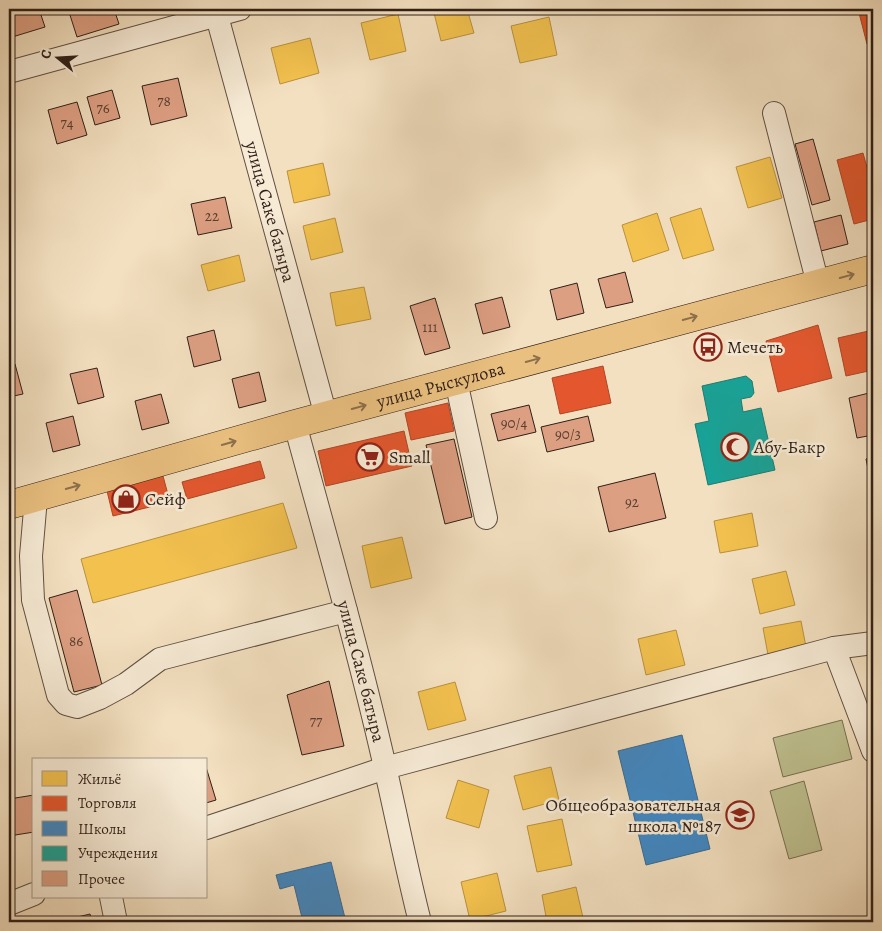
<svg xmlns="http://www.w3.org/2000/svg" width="882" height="931" viewBox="0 0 882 931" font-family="Alegreya,serif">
	<rect width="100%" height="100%" fill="#f3e0c0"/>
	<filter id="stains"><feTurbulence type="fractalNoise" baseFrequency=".004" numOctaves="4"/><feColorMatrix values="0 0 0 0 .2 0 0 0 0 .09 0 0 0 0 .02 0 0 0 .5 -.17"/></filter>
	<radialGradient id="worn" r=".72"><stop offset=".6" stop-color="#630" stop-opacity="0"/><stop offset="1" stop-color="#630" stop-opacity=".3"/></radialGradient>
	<path fill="#bfc190" stroke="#777054" d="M842,720L852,759L783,777L773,738Z
		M804,781L822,850L789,859L770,791Z"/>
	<path fill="#f2c14e" stroke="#b8903e" d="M433,9H467L474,33L441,41Z
		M398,14L406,51L370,60L361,23Z
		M549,17L557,55L520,63L511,26Z
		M310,38L319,73L280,84L271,48Z
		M770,157L782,198L748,208L736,167Z
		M323,163L330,195L294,203L287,171Z
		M701,208L714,250L683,259L670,218Z
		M657,213L669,250L633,262L622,225Z
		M335,218L343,252L311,260L303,226Z
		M239,255L245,281L208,291L201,265Z
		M364,287L371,319L336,326L330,293Z
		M283,503L297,548L93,603L81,559Z
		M752,513L758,546L720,553L714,521Z
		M402,537L412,578L371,588L362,546Z
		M786,571L795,605L760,614L752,579Z
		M801,621L807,652L769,660L763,628Z
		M676,630L685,665L646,675L638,639Z
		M455,682L466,720L428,730L418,692Z
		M551,767L559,800L523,810L514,776Z
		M458,780L489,790L479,828L446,818Z
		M562,819L572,865L537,872L527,826Z
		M497,873L506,911L470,920L461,882Z
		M576,887L584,922H547L542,895Z"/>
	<path fill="#e4572e" stroke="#ae4627" d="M858,9H873V42L867,44Z
		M863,153L873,189V219L854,224L837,160Z
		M818,325L832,378L778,392L766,341Z
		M873,330V370L846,376L838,338Z
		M603,366L611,403L560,414L552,378Z
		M448,403L454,431L411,440L405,413Z
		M404,431L412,466L326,486L318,451Z
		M260,461L265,478L187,499L182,482Z
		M163,476L170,502L113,516L107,491Z"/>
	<path fill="#3f88c5" stroke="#3a6891" d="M682,735L710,849L646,865L618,751Z
		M331,862L346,922H303L294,885L280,889L276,875Z"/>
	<path fill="#17a398" stroke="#1e7b72" d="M746,376L752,381L754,393L751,397L741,399L743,412L761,408L775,470L708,485L695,424L709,421L702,386Z"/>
	<path fill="#dd9f82" stroke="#2f1f18" d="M9,9H39L45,27L9,38Z
		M80,9H114L119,24L77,37L69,12Z
		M178,78L187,116L151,125L142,86Z
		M112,90L120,118L95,125L87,97Z
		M77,102L87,135L57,144L48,110Z
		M813,139L830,200L812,205L795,144Z
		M225,197L232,228L198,235L191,204Z
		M841,215L848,244L821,251L814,222Z
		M625,272L633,302L606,308L598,279Z
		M577,283L584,313L557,320L550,290Z
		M502,297L510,327L483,334L475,304Z
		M435,298L450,348L425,355L410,306Z
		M214,330L221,360L194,367L187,337Z
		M15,364L23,394L9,397V366Z
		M97,368L104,397L78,404L70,374Z
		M259,372L266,401L239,408L232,379Z
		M873,392V435L857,438L849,398Z
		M161,394L169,423L142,430L135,401Z
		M529,405L536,432L498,441L491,414Z
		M73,416L80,445L53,452L46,423Z
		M588,416L594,441L547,452L541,427Z
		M454,439L472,517L445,524L426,445Z
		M873,457V492L866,459Z
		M655,473L666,518L609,532L598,487Z
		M77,590L102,685L74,692L49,598Z
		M329,681L344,746L302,755L287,695Z
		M206,767L216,800L206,803Z
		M34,795V832L9,836V799Z
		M90,914L92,922H57Z"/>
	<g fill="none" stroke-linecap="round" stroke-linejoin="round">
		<g stroke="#604f42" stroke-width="24">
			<g id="minor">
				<path id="s1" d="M215,9L326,416"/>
				<path d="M9,72L240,9"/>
				<path d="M774,113L818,284"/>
				<path d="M456,381L486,518"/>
				<path id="s2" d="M295,424C326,538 359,652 385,767C397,819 407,871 420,922"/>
				<path d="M36,498L31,556L33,600L58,695L66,704L77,707L100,698L126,684L160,659L346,611"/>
				<path d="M834,648L873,751"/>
				<path d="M206,828L385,768L834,648L873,643"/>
				<path d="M111,897L116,922"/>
				<path d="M9,904L34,894"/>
			</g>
		</g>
		<g stroke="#2f1f18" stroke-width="29">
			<g id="major">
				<path id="s3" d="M9,505L295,424L873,269"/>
			</g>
		</g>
		<use href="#minor" stroke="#f7ebd6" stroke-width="22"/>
		<use href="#major" stroke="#eac080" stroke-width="28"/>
	</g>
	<defs><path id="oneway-shaft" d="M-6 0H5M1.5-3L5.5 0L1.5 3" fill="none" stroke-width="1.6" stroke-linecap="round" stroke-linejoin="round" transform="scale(1.25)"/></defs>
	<g stroke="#8c704c">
		<use href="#oneway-shaft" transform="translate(847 276) rotate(-15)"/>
		<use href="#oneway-shaft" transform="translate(690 318) rotate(-15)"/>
		<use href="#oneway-shaft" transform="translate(533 360) rotate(-15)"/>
		<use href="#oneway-shaft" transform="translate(359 407) rotate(-15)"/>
		<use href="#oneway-shaft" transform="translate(229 443) rotate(-16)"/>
		<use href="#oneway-shaft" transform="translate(73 487) rotate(-16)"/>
	</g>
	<defs>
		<g id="bus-ring" transform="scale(1.4375)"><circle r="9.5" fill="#f7ebd6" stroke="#8f2418" stroke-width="1.5"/><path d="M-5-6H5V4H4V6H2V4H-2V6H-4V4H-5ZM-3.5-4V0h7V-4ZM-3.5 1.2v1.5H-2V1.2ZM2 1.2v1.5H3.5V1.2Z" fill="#8f2418"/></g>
		<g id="mosque-ring" transform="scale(1.4375)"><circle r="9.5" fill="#f7ebd6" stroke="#8f2418" stroke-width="1.5"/><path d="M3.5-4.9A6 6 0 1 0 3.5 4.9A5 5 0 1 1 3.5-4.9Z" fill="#8f2418"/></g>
		<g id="supermarket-ring" transform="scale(1.4375)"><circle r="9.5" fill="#f7ebd6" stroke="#8f2418" stroke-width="1.5"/><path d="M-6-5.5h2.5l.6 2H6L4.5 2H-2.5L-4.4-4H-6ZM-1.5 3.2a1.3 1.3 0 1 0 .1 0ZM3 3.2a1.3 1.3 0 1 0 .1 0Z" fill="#8f2418"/></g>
		<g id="shop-ring" transform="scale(1.4375)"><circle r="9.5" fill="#f7ebd6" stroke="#8f2418" stroke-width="1.5"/><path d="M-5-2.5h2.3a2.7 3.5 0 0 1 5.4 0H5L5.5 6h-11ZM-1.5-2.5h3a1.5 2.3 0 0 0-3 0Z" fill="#8f2418"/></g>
		<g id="school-ring" transform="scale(1.4375)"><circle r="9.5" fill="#f7ebd6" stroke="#8f2418" stroke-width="1.5"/><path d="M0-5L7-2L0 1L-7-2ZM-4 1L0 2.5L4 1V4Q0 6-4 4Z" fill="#8f2418"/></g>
	</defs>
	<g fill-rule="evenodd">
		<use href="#bus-ring" x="708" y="347"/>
		<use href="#mosque-ring" x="735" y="447"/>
		<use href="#supermarket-ring" x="370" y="457"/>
		<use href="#shop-ring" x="126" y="499"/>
		<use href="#school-ring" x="740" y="815"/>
	</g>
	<g text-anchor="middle" stroke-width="5" stroke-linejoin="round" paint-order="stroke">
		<g font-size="15" fill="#5a3f32">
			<text x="164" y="106">78</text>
			<text x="103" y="113">76</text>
			<text x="67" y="128">74</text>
			<text x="212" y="221">22</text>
			<text x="430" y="332">111</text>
			<text x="514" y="428">90/4</text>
			<text x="568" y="439">90/3</text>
			<text x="632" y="507">92</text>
			<text x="76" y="646">86</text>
			<text x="316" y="726">77</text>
		</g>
		<g font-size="18" fill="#2f1f18" stroke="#f7ebd6">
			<text dy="6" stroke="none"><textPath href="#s1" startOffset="210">улица Саке батыра</textPath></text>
			<text dy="6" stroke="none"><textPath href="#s3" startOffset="448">улица Рыскулова</textPath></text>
			<text dy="6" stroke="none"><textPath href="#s2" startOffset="256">улица Саке батыра</textPath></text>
		</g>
		<g font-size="18" fill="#2f1f18" stroke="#f7ebd6" text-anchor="start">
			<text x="727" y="353">Мечеть</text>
			<text x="754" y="453">Абу-Бакр</text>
			<text x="389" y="463">Small</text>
			<text x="145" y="505">Сейф</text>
			<text x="721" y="811" text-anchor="end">Общеобразовательная<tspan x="721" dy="21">школа №187</tspan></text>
		</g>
	</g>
	<rect width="882" height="931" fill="none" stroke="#f3e0c0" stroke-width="30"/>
	<rect x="10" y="10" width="862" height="911" fill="none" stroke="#2f1f18" stroke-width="2.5"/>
	<rect x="15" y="15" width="852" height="901" fill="none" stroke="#2f1f18"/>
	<rect x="32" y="758" width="175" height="140" fill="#f7ebd6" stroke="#a7998a"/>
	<rect x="42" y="771" width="25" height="15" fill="#f2c14e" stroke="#a7998a"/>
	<text x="78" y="784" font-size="15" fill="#2f1f18">Жильё</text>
	<rect x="42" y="796" width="25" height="15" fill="#e4572e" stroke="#a7998a"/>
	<text x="78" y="808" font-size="15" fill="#2f1f18">Торговля</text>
	<rect x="42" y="821" width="25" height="15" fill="#3f88c5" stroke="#a7998a"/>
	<text x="78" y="834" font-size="15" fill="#2f1f18">Школы</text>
	<rect x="42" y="846" width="25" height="15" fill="#17a398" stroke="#a7998a"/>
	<text x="78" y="858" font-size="15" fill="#2f1f18">Учреждения</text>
	<rect x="42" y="871" width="25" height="15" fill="#dd9f82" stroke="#a7998a"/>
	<text x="78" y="884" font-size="15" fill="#2f1f18">Прочее</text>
	<g transform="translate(58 58) rotate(288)" stroke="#f7ebd6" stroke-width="4" paint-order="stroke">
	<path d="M0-4L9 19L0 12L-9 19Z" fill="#2f1f18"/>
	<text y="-8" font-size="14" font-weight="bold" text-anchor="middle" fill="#2f1f18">С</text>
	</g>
	<rect width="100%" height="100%" filter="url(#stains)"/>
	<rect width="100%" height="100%" fill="url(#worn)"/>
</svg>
